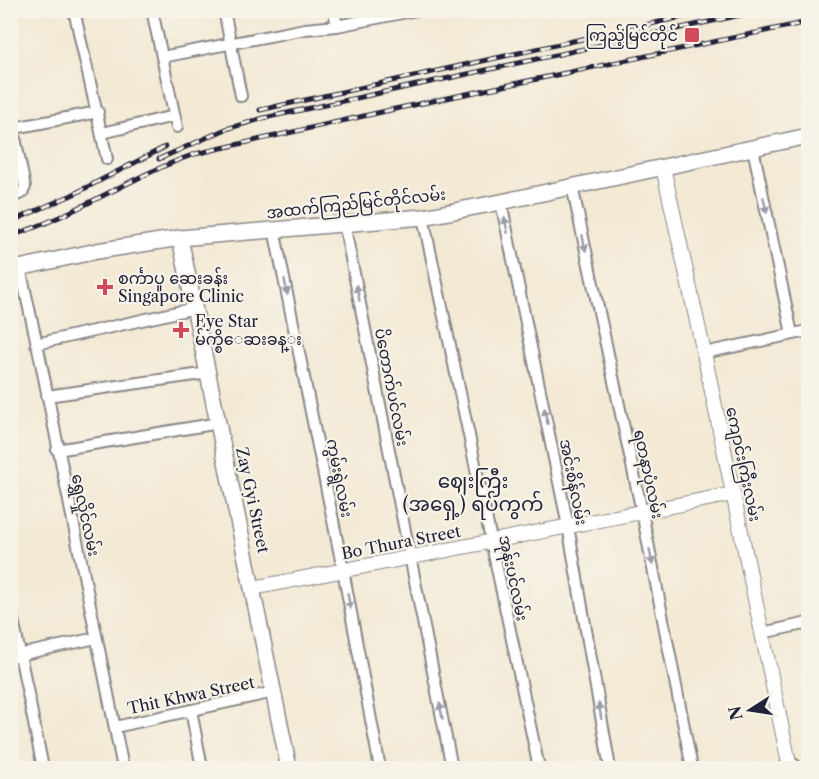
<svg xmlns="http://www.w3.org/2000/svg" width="819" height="779" viewBox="0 0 819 779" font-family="'Libre Caslon Text','Noto Sans Myanmar',serif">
	<rect width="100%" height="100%" fill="#f7f3e8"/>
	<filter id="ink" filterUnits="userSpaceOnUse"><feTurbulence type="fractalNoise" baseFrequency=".0167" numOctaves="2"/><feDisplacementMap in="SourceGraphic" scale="12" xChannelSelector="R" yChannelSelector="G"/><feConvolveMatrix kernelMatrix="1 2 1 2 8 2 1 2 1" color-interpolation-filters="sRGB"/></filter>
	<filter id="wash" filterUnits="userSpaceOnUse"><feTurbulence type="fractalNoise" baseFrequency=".008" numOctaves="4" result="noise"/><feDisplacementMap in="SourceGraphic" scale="24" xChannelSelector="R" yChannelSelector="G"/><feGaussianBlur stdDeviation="1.35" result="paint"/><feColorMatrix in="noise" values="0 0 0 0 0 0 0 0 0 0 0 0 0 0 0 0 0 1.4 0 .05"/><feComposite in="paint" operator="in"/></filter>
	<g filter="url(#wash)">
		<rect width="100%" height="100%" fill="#f3e9d4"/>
	</g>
	<g filter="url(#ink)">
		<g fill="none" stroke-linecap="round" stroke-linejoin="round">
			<g stroke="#8a8688" stroke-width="14">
				<path id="minor" d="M74,10L107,159
					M152,10L177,127
					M224,10L241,96
					M334,10L337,26
					M162,57L305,29L337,26L417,10
					M10,113L25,187L22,193L10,197
					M14,128L98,112
					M102,133L174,116
					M753,148L792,334
					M572,186L642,512L692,768
					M501,202L568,526L610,768
					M423,217L539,768
					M344,223L452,768
					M274,229L343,570L380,768
					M20,268L39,353L123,768
					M36,344L195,308
					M704,353L808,331
					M47,396L209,373
					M57,450L219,423
					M10,605L43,768
					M762,633L808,623
					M10,657L96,638
					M191,710L202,768
					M115,727L274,692"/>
			</g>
			<g stroke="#8a8688" stroke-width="16">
				<path id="tertiary" d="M663,167L704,353L790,768
					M253,588L733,494"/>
			</g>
			<g stroke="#8a8688" stroke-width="18">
				<path id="secondary" d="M180,238L289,768
					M10,270L97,251L180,238L423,217L501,202L808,136"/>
			</g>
			<g stroke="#8a8688" stroke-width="20">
				<path id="primary" d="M788,768L789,765L794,768"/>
			</g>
			<use href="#minor" stroke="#fff" stroke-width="10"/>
			<use href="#tertiary" stroke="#fff" stroke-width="14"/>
			<use href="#secondary" stroke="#fff" stroke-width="15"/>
			<use href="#primary" stroke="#fff" stroke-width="16"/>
			<g stroke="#22223b" stroke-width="5">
				<path id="rail" d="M260,110L714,10
					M159,159L226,129L264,118L764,10
					M10,222L72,195L165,147
					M10,236C75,216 131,176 195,154L395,109L808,22"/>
			</g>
			<use href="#rail" stroke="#f7f3e8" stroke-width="3" stroke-dasharray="9" stroke-linecap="butt"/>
		</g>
		<defs><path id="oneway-solid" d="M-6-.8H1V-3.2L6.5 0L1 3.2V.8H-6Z" transform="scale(1.5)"/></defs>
		<g fill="#9c9ca7">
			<use href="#oneway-solid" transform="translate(765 205) rotate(78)"/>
			<use href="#oneway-solid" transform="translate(506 225) rotate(-102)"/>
			<use href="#oneway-solid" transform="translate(584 243) rotate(78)"/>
			<use href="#oneway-solid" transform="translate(286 287) rotate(79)"/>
			<use href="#oneway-solid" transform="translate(358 293) rotate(-101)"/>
			<use href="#oneway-solid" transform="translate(546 416) rotate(-102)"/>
			<use href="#oneway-solid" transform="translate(651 557) rotate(79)"/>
			<use href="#oneway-solid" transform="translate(349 601) rotate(79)"/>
			<use href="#oneway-solid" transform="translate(441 711) rotate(-101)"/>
			<use href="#oneway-solid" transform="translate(600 711) rotate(-100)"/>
		</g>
	</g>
	<g fill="#d1495b" stroke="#f7f3e8" stroke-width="2">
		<rect x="684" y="27" width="16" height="16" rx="3"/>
		<path d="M102 278h6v6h6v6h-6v6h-6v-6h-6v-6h6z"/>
		<path d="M178 321h6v6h6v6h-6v6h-6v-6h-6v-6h6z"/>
	</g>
	<g text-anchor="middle" stroke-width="4.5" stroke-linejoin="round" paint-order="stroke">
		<g font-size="16" fill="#22223b" stroke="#f7f3e8" text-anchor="start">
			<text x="678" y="41" text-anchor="end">ကြည့်မြင်တိုင်</text>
			<text x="118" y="284">စင်္ကာပူ ဆေးခန်း<tspan x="118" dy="18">Singapore Clinic</tspan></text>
			<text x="195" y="327">Eye Star<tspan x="195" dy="18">မ်က္စိေဆးခန္း</tspan></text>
		</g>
		<g font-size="16" fill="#22223b" stroke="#f7f3e8">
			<text transform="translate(356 203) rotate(-6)" y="6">အထက်ကြည်မြင်တိုင်လမ်း</text>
			<text transform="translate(392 387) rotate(79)" y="6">ပိတောက်ပင်လမ်း</text>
			<text transform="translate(744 464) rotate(78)" y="6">ကျောင်းကြီးလမ်း</text>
			<text transform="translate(649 474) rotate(78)" y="6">ရတနာပုံလမ်း</text>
			<text transform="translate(340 478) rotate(79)" y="6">ကွမ်းရွဲလမ်း</text>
			<text transform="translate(574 482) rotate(79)" y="6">အင်းစိန်လမ်း</text>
			<text transform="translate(253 500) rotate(78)" y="6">Zay Gyi Street</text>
			<text transform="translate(86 515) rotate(78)" y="6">ရွှေလှိုင်လမ်း</text>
			<text transform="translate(401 542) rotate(-11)" y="6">Bo Thura Street</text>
			<text transform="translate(514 578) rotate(78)" y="6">အုန်းပင်လမ်း</text>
			<text transform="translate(191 695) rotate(-12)" y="6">Thit Khwa Street</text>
		</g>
		<g font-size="20" fill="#22223b" stroke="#f7f3e8">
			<text x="473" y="488">ဈေးကြီး<tspan x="473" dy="23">(အရှေ့) ရပ်ကွက်</tspan></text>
		</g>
	</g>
	<rect width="819" height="779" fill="none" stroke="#f7f3e8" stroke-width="36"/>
	<g transform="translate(750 710) rotate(258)" stroke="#f7f3e8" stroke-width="4.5" paint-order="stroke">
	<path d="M0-4.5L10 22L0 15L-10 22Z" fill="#22223b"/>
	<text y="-9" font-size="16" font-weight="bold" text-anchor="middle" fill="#22223b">N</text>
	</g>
</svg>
